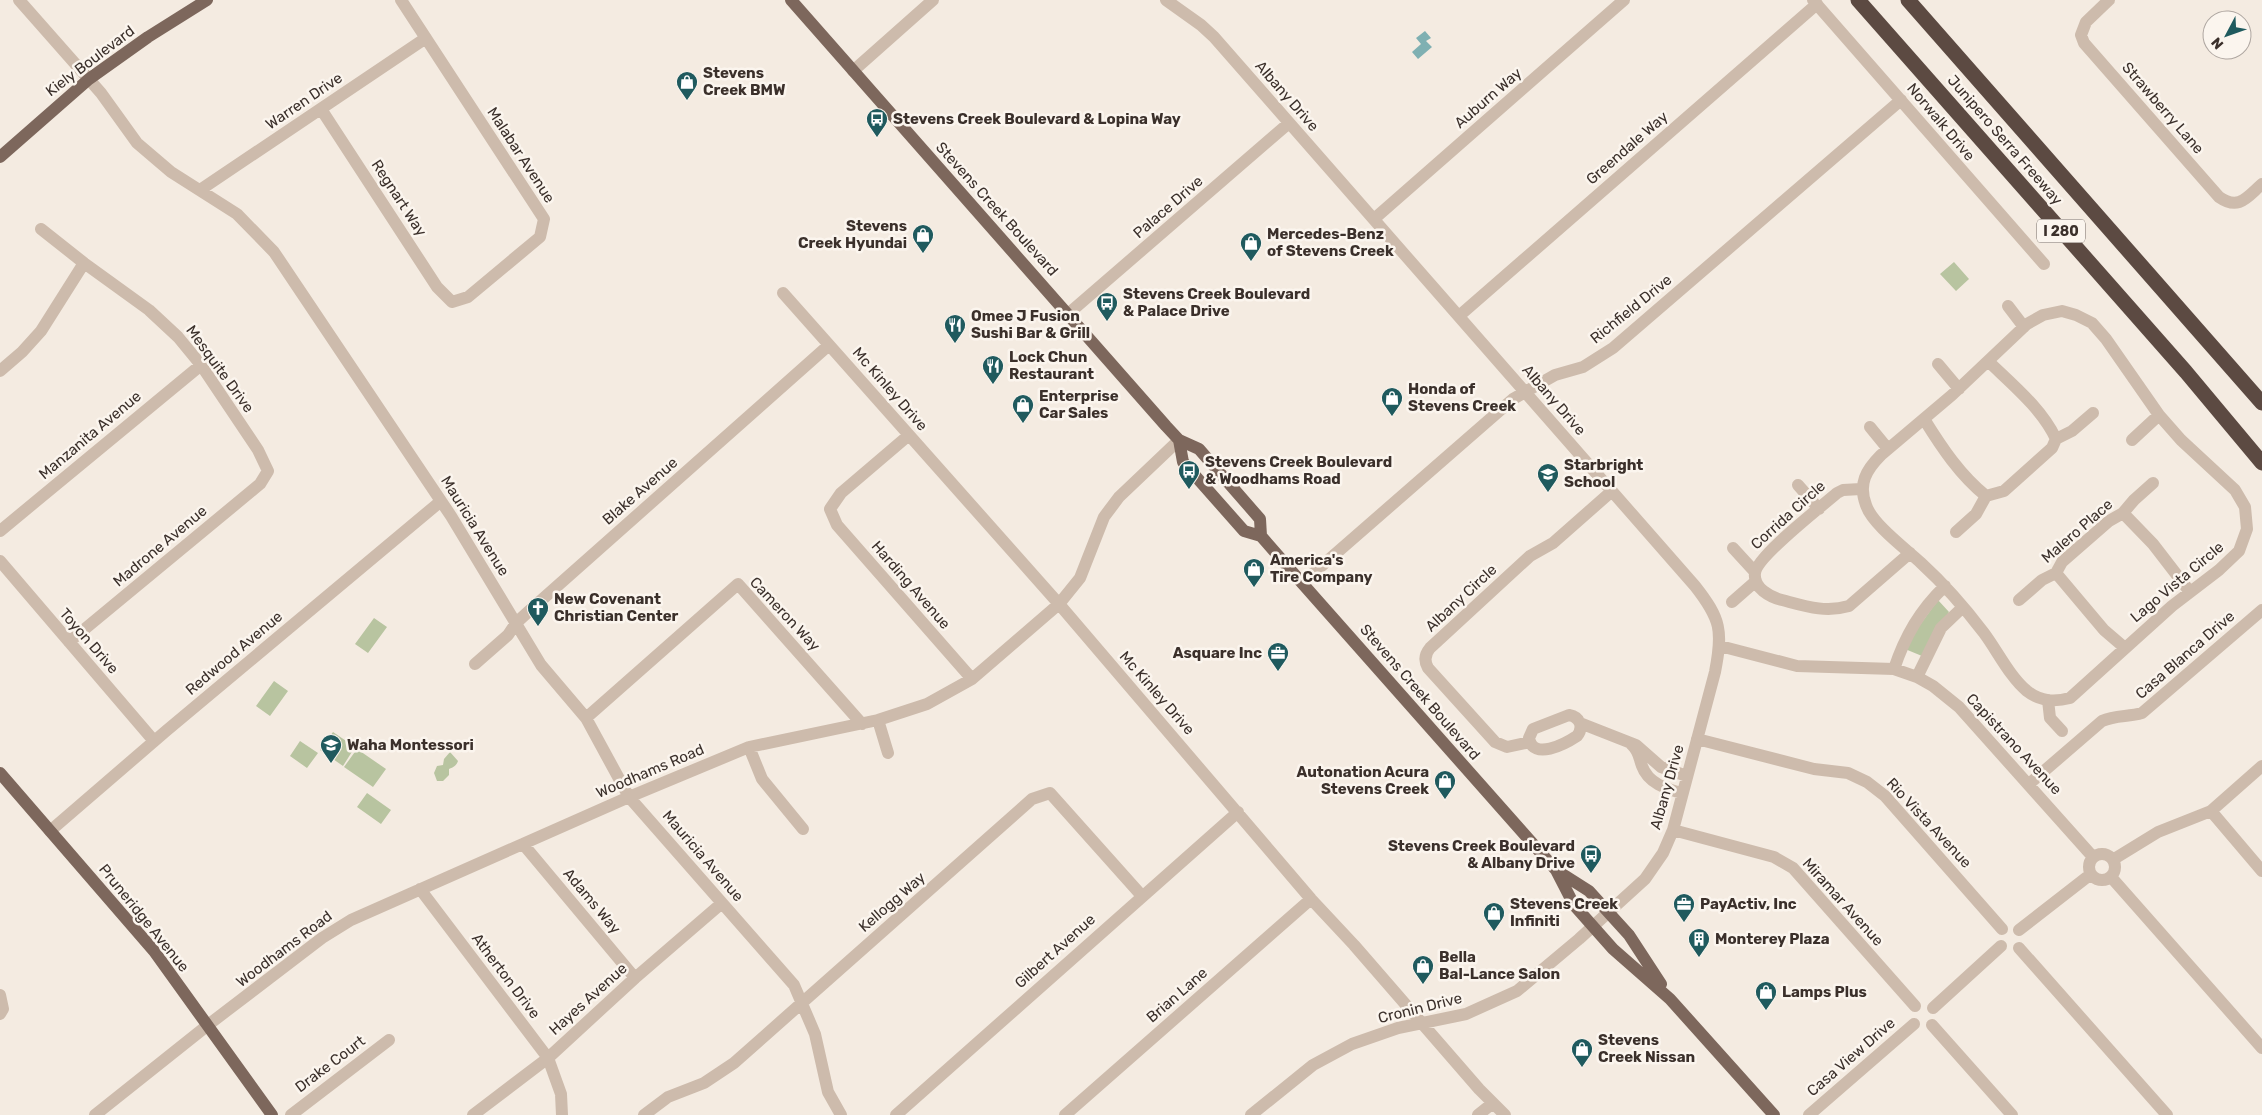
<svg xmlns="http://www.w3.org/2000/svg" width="2262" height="1115" viewBox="0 0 2262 1115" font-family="Rubik,sans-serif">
	<rect width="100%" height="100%" fill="#f4ebe1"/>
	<path fill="#b8c4a0" d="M1954,262L1969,279L1956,291L1940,274Z
		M1938,600L1949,612L1922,656L1905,649L1909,640Z
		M374,618L387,627L368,653L355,644Z
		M274,681L288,691L270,716L256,706Z
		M333,732L355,747L343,766L320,750Z
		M300,741L318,753L307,768L290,756Z
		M357,749L386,769L373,787L344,767Z
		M450,752L458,761C456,766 454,767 449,769V775L443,781H437L434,773L437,766L443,765L444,759Z
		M367,793L391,810L381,824L357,807Z"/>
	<path fill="#7fb0b2" d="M1425,31L1431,38L1426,41L1432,47L1418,59L1412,52L1421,44L1416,38Z"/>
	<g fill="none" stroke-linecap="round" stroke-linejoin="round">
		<path stroke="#cdbbac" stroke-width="12" d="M19,0L101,93L137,143L171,172L237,214L274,252L451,516L541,665L586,718L629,797L794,985L815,1034L828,1092L841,1115
			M1166,0L1201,25L1214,37L1695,586C1721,619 1723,631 1715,672L1673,830L1663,853L1645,879L1579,939L1517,991L1466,1014L1398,1028L1352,1044L1313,1065L1251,1115
			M1813,0L2044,264
			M2109,0L2086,22L2081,35L2084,43L2219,197C2239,211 2247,197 2262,184
			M853,71L933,0
			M321,109L437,287L452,302L468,297L540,237L544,219L401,0
			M200,190L426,38
			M1374,219L1624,0
			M783,293L1059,604L1311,899L1354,945L1479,1089L1505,1115
			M2008,306L2024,327
			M2062,311L2076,315L2092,323L2106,339L2159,415L2181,440L2235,490L2245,507L2247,529L2239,551L2219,570L2172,606L2070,698C2055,702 2041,702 2027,691C2010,677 1998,652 1984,633C1965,608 1944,584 1921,563C1906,549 1872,524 1866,505C1858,484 1866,470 1881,455L1952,395L2027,324L2043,315Z
			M1068,314L1289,123
			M1459,316L1817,4
			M1989,362C2013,385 2042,409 2056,439
			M1938,364L1959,389
			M0,371L22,352L41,331L84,263L41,229
			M1924,419C1942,448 1960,475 1986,496
			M1870,427L1888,449
			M909,435L841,493L830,509L837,525L972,679
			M2132,440L2159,415
			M1798,485L1819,509
			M1861,489L1843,490L1837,493C1821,507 1757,556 1755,573C1753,588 1770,597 1782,600C1805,606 1825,613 1849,606L1910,553
			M2123,513L2153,544L2190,592
			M0,531L201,365
			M1956,532L1976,514L1986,496L2004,491L2052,448L2056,439L2072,431L2093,413
			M1733,548L1755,572
			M0,561L154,741
			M2056,573L2104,630L2125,648
			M1302,583L1513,399L1555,375L1583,367L1613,348L1901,100
			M2019,600L2042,580L2056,573L2062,562L2109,521L2123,513L2134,500L2153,483
			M1732,602L1756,581
			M69,642L260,484L268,471L258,450L201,365L178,337L149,310L84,263
			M1720,646L1797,666L1894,669L1917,677L1933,686L1959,707L2093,857
			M475,664L508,635L516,623L528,612L829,345
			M1894,669C1905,636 1920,610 1945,586
			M1917,677L1941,628L1963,607
			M2048,700L2050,718L2062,731
			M1569,715C1580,717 1584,727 1577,736C1565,744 1533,761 1529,738L1533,729Z
			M586,718L738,584L862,724
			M878,720L888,753
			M1580,723L1636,745L1661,767L1687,776
			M1697,739L1814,769L1848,773L1867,782L1885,796L2002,929
			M1530,742L1507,747L1495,742L1428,668C1424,661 1425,654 1430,648L1530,556L1553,543L1612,491
			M1632,745C1639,751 1639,758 1642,766C1648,783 1666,789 1682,793
			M749,747L762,779L803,829
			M2029,784L2102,721C2115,715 2128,717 2142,713L2262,610
			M2211,811L2262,871
			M1673,830L1774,857L1793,868L1915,1006
			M50,831L166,731L441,501
			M523,844L635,978
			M2089 867a13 13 0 1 1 26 0a13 13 0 1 1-26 0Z
			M2114,859L2158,832L2211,811L2262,766
			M2111,877L2262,1048
			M420,889L548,1058L561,1094L562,1115
			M2019,930L2091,874
			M2019,948L2167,1115
			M0,995L3,1009L0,1014
			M1933,1008L2001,946
			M1932,1025L2012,1115
			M95,1115L208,1025L322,938L351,920L629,797L749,747L878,720L927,704L972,679L1059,604L1080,578L1104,517L1119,497L1179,440
			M291,1115L389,1040
			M473,1115L548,1058L635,978L722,903
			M644,1115L668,1097L704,1083L734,1063L1032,799L1050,793L1142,896
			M896,1115L1238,812
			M1065,1115L1311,899
			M1478,1115L1493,1103
			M1809,1115L1914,1024"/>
		<path stroke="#7d675c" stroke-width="12" d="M791,0L1166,426L1179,440L1199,449L1260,519L1261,536
			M0,157L89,79L148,37L207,0
			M1179,440L1183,462L1244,531L1261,536L1302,583L1556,870L1574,905L1613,949L1670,999L1774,1115
			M0,773L154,951L272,1115
			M1556,870L1589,891L1629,935L1661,984"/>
		<path stroke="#5c4a42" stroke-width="15" d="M1858,0L2186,372L2262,463
			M1908,0L2262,403"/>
	</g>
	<defs>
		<g id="shop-pin" transform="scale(1.125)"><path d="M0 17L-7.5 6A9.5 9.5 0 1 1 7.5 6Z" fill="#1f5a5e" stroke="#fbf5ee"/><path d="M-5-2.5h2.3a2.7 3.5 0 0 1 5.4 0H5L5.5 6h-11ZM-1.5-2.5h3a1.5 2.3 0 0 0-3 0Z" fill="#fff"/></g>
		<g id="bus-pin" transform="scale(1.125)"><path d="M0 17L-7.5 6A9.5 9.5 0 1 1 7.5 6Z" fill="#1f5a5e" stroke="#fbf5ee"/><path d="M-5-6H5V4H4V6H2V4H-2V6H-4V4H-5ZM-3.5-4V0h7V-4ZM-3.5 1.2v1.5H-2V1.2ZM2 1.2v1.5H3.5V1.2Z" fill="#fff"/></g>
		<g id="restaurant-pin" transform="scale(1.125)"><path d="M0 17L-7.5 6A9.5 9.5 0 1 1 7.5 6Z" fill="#1f5a5e" stroke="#fbf5ee"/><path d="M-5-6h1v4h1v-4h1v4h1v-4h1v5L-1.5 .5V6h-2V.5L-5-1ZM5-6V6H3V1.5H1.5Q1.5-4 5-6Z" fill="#fff"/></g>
		<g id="school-pin" transform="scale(1.125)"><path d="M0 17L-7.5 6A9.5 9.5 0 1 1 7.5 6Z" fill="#1f5a5e" stroke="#fbf5ee"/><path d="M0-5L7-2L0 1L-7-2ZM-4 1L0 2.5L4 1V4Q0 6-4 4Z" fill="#fff"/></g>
		<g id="church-pin" transform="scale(1.125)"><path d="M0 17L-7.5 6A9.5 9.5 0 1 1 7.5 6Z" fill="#1f5a5e" stroke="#fbf5ee"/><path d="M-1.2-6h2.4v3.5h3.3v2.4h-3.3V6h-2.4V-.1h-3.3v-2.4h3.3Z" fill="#fff"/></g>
		<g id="office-pin" transform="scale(1.125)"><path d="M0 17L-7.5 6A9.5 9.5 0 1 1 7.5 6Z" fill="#1f5a5e" stroke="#fbf5ee"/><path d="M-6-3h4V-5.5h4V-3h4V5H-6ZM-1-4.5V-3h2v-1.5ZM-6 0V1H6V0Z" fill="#fff"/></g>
		<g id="building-pin" transform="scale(1.125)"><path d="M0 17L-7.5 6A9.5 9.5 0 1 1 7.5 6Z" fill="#1f5a5e" stroke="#fbf5ee"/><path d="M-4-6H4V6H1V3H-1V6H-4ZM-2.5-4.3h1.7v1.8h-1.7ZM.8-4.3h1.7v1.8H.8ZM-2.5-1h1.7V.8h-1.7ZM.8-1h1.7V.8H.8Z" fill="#fff"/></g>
	</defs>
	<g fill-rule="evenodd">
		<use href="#shop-pin" x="687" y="82"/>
		<use href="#bus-pin" x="877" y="119"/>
		<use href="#shop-pin" x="923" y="235"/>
		<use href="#shop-pin" x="1251" y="243"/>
		<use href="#bus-pin" x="1107" y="303"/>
		<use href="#restaurant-pin" x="955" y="325"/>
		<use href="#restaurant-pin" x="993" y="366"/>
		<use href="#shop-pin" x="1392" y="398"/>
		<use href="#shop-pin" x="1023" y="405"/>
		<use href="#bus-pin" x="1189" y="471"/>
		<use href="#school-pin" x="1548" y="474"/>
		<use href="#shop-pin" x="1254" y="569"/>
		<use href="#church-pin" x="538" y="608"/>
		<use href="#office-pin" x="1278" y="653"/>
		<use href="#school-pin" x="331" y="745"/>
		<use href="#shop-pin" x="1445" y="781"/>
		<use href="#bus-pin" x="1591" y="855"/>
		<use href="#office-pin" x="1684" y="904"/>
		<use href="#shop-pin" x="1494" y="913"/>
		<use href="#building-pin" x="1699" y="939"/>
		<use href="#shop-pin" x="1423" y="966"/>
		<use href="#shop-pin" x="1766" y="992"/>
		<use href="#shop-pin" x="1582" y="1049"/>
	</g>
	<g text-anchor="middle" stroke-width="5" stroke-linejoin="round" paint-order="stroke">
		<rect fill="#fbf5ee" stroke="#756b66" stroke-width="1" x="2037" y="219.5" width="48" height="23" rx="4"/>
		<g font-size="14" font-weight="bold" fill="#3b302b">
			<text x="2061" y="236">I 280</text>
		</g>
		<g font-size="15" fill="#3b302b" stroke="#fbf5ee">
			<text transform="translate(90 61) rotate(-37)" y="5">Kiely Boulevard</text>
			<text transform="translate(1287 96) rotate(49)" y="5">Albany Drive</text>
			<text transform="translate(1488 98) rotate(-41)" y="5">Auburn Way</text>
			<text transform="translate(304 101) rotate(-34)" y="5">Warren Drive</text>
			<text transform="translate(2163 108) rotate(49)" y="5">Strawberry Lane</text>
			<text transform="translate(1941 122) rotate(50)" y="5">Norwalk Drive</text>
			<text transform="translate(2005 140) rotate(49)" y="5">Junipero Serra Freeway</text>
			<text transform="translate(1627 148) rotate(-41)" y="5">Greendale Way</text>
			<text transform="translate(521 155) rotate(57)" y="5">Malabar Avenue</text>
			<text transform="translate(399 198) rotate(57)" y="5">Regnart Way</text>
			<text transform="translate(1168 207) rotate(-41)" y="5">Palace Drive</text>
			<text transform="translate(997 209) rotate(48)" y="5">Stevens Creek Boulevard</text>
			<text transform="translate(1631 309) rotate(-39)" y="5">Richfield Drive</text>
			<text transform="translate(220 369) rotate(54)" y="5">Mesquite Drive</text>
			<text transform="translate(890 389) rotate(49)" y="5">Mc Kinley Drive</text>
			<text transform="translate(1554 400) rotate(49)" y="5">Albany Drive</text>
			<text transform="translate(90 435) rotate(-40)" y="5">Manzanita Avenue</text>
			<text transform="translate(640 491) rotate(-41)" y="5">Blake Avenue</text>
			<text transform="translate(1788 515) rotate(-42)" y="5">Corrida Circle</text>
			<text transform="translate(475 526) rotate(58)" y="5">Mauricia Avenue</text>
			<text transform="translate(2077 531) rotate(-41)" y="5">Malero Place</text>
			<text transform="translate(160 546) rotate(-40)" y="5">Madrone Avenue</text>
			<text transform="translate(2177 582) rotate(-40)" y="5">Lago Vista Circle</text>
			<text transform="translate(911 585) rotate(49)" y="5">Harding Avenue</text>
			<text transform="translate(1461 598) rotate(-43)" y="5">Albany Circle</text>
			<text transform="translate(785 614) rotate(47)" y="5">Cameron Way</text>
			<text transform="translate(89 641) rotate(49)" y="5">Toyon Drive</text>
			<text transform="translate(234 653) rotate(-40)" y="5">Redwood Avenue</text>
			<text transform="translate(2185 655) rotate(-41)" y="5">Casa Blanca Drive</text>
			<text transform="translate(1420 692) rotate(49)" y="5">Stevens Creek Boulevard</text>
			<text transform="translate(1157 693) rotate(49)" y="5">Mc Kinley Drive</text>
			<text transform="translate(2014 744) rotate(47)" y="5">Capistrano Avenue</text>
			<text transform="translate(650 771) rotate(-23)" y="5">Woodhams Road</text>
			<text transform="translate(1667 787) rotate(-74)" y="5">Albany Drive</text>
			<text transform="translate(1929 823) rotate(47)" y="5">Rio Vista Avenue</text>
			<text transform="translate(703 856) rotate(49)" y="5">Mauricia Avenue</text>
			<text transform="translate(592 901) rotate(50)" y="5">Adams Way</text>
			<text transform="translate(892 902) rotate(-41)" y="5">Kellogg Way</text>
			<text transform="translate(1843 902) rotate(48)" y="5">Miramar Avenue</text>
			<text transform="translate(144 918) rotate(51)" y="5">Pruneridge Avenue</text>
			<text transform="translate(284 949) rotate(-37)" y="5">Woodhams Road</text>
			<text transform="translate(1055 951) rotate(-42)" y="5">Gilbert Avenue</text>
			<text transform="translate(506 976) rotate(53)" y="5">Atherton Drive</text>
			<text transform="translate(1177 995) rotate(-41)" y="5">Brian Lane</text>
			<text transform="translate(588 999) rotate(-42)" y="5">Hayes Avenue</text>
			<text transform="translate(1420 1008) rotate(-14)" y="5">Cronin Drive</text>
			<text transform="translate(1851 1057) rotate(-41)" y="5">Casa View Drive</text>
			<text transform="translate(330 1064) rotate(-37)" y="5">Drake Court</text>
		</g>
		<g font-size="15" font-weight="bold" fill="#3b302b" stroke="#fbf5ee" text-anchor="start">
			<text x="703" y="78">Stevens<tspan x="703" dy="17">Creek BMW</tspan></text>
			<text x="893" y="124">Stevens Creek Boulevard &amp; Lopina Way</text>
			<text x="907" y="231" text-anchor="end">Stevens<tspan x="907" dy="17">Creek Hyundai</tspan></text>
			<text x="1267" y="239">Mercedes-Benz<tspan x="1267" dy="17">of Stevens Creek</tspan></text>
			<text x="1123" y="299">Stevens Creek Boulevard<tspan x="1123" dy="17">&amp; Palace Drive</tspan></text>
			<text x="971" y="321">Omee J Fusion<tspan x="971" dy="17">Sushi Bar &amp; Grill</tspan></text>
			<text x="1009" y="362">Lock Chun<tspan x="1009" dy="17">Restaurant</tspan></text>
			<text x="1408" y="394">Honda of<tspan x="1408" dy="17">Stevens Creek</tspan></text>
			<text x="1039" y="401">Enterprise<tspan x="1039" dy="17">Car Sales</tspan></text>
			<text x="1205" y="467">Stevens Creek Boulevard<tspan x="1205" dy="17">&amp; Woodhams Road</tspan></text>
			<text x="1564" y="470">Starbright<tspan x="1564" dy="17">School</tspan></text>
			<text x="1270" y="565">America's<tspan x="1270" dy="17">Tire Company</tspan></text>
			<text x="554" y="604">New Covenant<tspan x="554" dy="17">Christian Center</tspan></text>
			<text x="1262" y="658" text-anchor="end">Asquare Inc</text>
			<text x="347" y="750">Waha Montessori</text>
			<text x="1429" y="777" text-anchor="end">Autonation Acura<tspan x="1429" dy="17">Stevens Creek</tspan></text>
			<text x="1575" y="851" text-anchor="end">Stevens Creek Boulevard<tspan x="1575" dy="17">&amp; Albany Drive</tspan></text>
			<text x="1510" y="909">Stevens Creek<tspan x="1510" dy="17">Infiniti</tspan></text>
			<text x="1700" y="909">PayActiv, Inc</text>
			<text x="1715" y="944">Monterey Plaza</text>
			<text x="1439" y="962">Bella<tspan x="1439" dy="17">Bal-Lance Salon</tspan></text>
			<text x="1782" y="997">Lamps Plus</text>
			<text x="1598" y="1045">Stevens<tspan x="1598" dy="17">Creek Nissan</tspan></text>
		</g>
	</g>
	<g transform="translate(2227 35) rotate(229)"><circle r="24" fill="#fbf5ee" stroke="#aea6a0"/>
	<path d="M0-4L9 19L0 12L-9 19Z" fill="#1f5a5e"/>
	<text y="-8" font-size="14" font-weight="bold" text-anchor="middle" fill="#3b302b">N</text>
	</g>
</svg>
